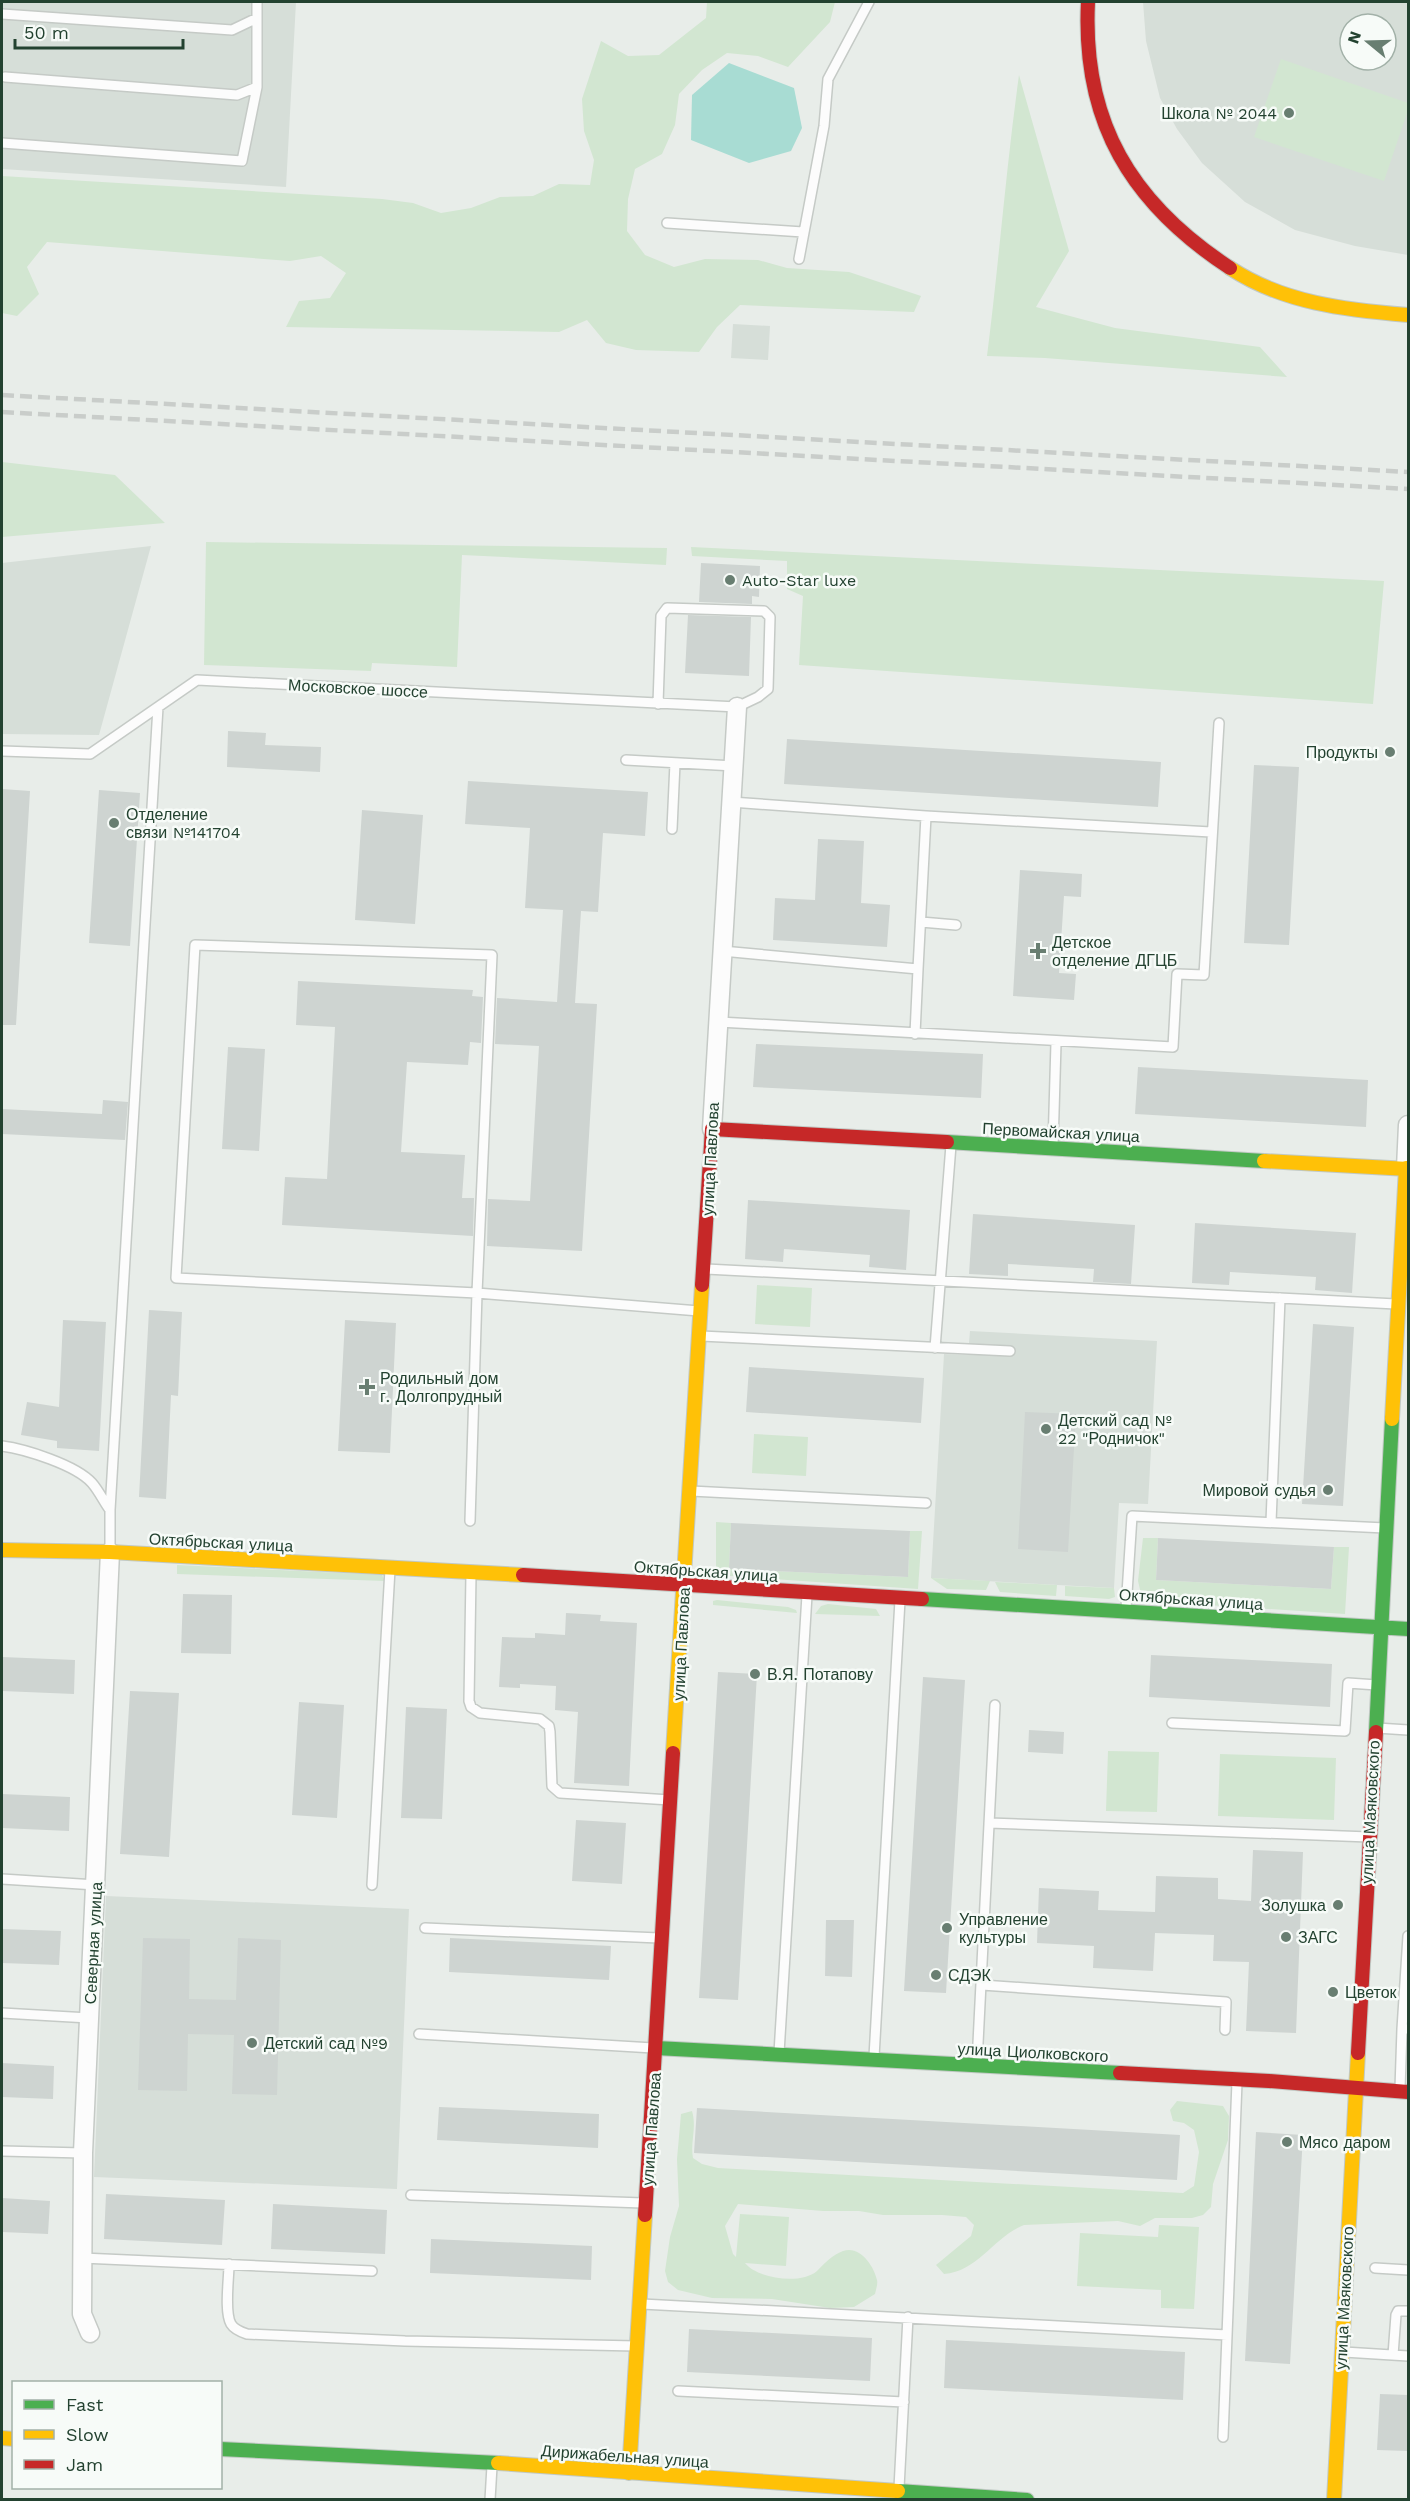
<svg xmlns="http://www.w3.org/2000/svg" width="1410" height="2501" viewBox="0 0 1410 2501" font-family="'Work Sans',sans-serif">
	<rect width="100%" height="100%" fill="#e8ede9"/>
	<path fill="#d6ded8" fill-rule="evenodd" d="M2,2H296L286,187L2,169Z
		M1143,2H1408V255L1355,246L1295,230L1245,202L1202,163L1177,129L1160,98L1146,41ZM1350,24H1386V60H1350Z
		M733,324L770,326L768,360L731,358Z
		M151,546L99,735L2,734V563Z
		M970,1331L1157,1341L1148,1504L1119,1503L1114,1588L931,1578L944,1354L968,1355Z
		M106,1896L409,1909L397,2189L94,2177Z"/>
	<path fill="#d2e6d1" d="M707,2H835L830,22L788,67L758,56L727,53L702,70L679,94L675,125L662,154L635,169L628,199L627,231L645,255L674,267L705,259L758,260L787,268L849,272L921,296L914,312L740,305L717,327L699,352L636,350L606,343L587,320L559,332L286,327L299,301L330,298L346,273L321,256L290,261L47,242L27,267L39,294L17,316L2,313V176L382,199L413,203L441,213L471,208L500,197L533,196L559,184L590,185L594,160L584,131L582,99L601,41L628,56L659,55L706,18Z
		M1281,59L1408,103V110L1384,181L1254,137Z
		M1019,75L1069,251L1036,307L1115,328L1260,347L1287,377L1045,358L987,356C999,262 1006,168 1019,75Z
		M2,462L115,475L165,523L2,537Z
		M206,542L667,548L666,565L462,555L457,667L372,663L371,671L204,665Z
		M691,547L1384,581L1373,704L799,665L803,596L787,589V561L692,556Z
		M757,1285L812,1288L810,1327L755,1324Z
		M754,1434L808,1437L806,1476L752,1473Z
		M716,1522L731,1523L729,1569L908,1577L910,1531H922L918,1589L716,1575Z
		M1143,1538H1158L1156,1580L1331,1589L1334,1547H1349L1345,1614L1146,1601L1142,1598L1138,1581Z
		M177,1565L382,1575L385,1581L177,1574Z
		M931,1578L990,1581L986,1590L947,1589Z
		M995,1582L1057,1585L1056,1596L1000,1592Z
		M1065,1586L1114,1588L1115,1597L1109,1599L1065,1596Z
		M717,1600L788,1607L796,1610L797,1613L713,1605V1601Z
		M828,1604L876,1609L880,1616L815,1614L821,1606Z
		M1108,1751L1159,1752L1157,1812L1106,1811Z
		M1220,1754L1336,1758L1334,1820L1218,1816Z
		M1177,2101L1223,2106L1229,2116L1228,2140L1213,2184L1211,2207L1203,2215L1192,2218H1155L1140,2226L1118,2221L1024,2225C993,2237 979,2271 944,2274L936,2265L971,2236L974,2225L966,2217L942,2215H883L859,2211H823L738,2204L725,2226L733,2254L736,2257L740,2214L789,2217L786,2266L745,2263C758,2279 801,2285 817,2271C825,2263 832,2255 843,2251C860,2245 874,2266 877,2280C878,2284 876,2289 875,2294L854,2307L830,2308L772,2299L712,2298L678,2290L668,2282L665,2271L670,2237L679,2206L677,2159L681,2114L692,2111C697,2128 690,2142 693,2158L702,2164L718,2168L1183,2193L1194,2186L1199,2152L1194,2130L1184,2123L1173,2121L1170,2110Z
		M1159,2225L1199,2227L1194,2309L1161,2308V2290L1077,2286L1080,2233L1158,2237Z"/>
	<path fill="#a8dcd3" d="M729,63L794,88L802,128L791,151L749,163L691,140L692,95Z"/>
	<path fill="#ced4d1" d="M701,563L760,566L759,597L752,596V604L699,602Z
		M688,615L751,617L749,676L685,673Z
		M228,731L266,733L265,745L321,747L320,772L227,767Z
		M787,739L1161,762L1158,807L784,784Z
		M1254,765L1299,767L1289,945L1244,943Z
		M468,781L648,792L645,836L603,833L598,912L581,911L575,1003L597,1004L582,1251L487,1246L488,1199L530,1201L539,1046L495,1044L497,998L557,1002L563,910L525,908L530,828L465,824Z
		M2,789L30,791L16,1025H2Z
		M99,790L140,793L130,946L89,943Z
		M362,810L423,815L415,924L355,920Z
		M818,839L864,841L861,903L890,905L887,947L773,940L775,898L815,900Z
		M1020,870L1082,874L1081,897L1064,896L1059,973L1076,974L1074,1000L1013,996Z
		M298,981L473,990L472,996L483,997L481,1043L470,1042L468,1065L407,1062L401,1152L465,1155L462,1198H474L473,1236L282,1225L285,1177L327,1179L335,1027L296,1025Z
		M756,1044L983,1054L981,1098L753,1087Z
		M228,1047L265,1049L259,1151L222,1149Z
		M1138,1067L1368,1080L1366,1127L1135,1114Z
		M103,1100L128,1102L125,1140L2,1134V1109L102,1114Z
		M748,1200L910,1210L906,1270L869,1267L870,1255L784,1249L783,1262L745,1259Z
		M973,1214L1135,1225L1131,1284L1093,1282L1094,1269L1008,1264V1276L969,1274Z
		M1195,1223L1356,1233L1352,1293L1315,1290L1316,1277L1230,1272L1229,1285L1192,1283Z
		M149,1310L182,1312L178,1396L171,1395L166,1499L139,1497Z
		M63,1320L106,1322L99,1451L57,1448V1441L21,1435L27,1402L59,1407Z
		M345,1320L396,1323L390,1453L338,1451Z
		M1313,1324L1354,1327L1343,1506L1302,1504Z
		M749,1367L924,1378L921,1423L746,1412Z
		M1025,1412L1076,1414L1068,1552L1018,1549Z
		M731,1523L910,1531L908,1577L729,1569Z
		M1158,1538L1334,1547L1331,1589L1156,1580Z
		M183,1594L232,1595L231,1654L181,1653Z
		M566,1613L601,1615L600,1621L637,1623L629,1786L574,1783L578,1712L555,1710L556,1686L520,1684V1688L499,1687L502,1637L535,1638V1633L565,1635Z
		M1151,1655L1332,1664L1330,1707L1149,1697Z
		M2,1657L75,1660L74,1694L2,1691Z
		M718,1672L757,1674L738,2000L699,1998Z
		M923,1677L965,1680L946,1993L904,1991Z
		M130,1691L179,1693L169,1857L120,1854Z
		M299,1702L344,1705L337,1818L292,1815Z
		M406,1707L447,1709L442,1819L401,1818Z
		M1029,1730L1064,1732L1063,1754L1028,1752Z
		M2,1794L70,1797L69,1831L2,1828Z
		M576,1820L626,1823L622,1884L572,1881Z
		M1253,1850L1303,1852L1296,2033L1246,2031L1249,1962L1213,1961L1214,1935L1155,1933L1153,1971L1093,1968L1094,1946L1037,1943L1039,1888L1099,1891L1098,1910L1155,1912L1156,1876L1218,1878V1899L1251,1901Z
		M826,1920H854L852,1977L825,1976Z
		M2,1929L61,1931L59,1965L2,1963Z
		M143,1938L190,1939L189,1999L236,2000L238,1938L281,1940L277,2095L232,2094L234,2035L188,2034L187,2091L138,2090Z
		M450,1938L611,1946L609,1980L449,1972Z
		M2,2063L54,2066L53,2099L2,2097Z
		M439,2107L599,2114L598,2148L437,2140Z
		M697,2108L1180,2135L1177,2180L694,2153Z
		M1256,2132L1303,2135L1290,2364L1245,2361Z
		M106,2194L225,2200L222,2245L104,2239Z
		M2,2198L50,2201L48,2234L2,2232Z
		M273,2204L387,2210L385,2254L271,2249Z
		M431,2239L592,2246L591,2280L430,2273Z
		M689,2329L872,2338L870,2381L687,2372Z
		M946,2340L1185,2352L1183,2400L944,2388Z
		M1380,2394L1408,2395V2451L1377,2450Z"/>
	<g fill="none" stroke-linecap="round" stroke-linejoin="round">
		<g stroke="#c5cac6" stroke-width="12">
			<path id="lane" d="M2,14L232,30L257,18
				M5,77L237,95L257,87
				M2,143L242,161L257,87V2
				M667,223L803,232
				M799,259L824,126L828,79L869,2
				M2,751L90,754L197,680L737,707L758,697L768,689L770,617L764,611L667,608L661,616L658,704
				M626,760L734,766
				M731,802L926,816L1211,832
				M672,829L675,763
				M921,922L956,925
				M195,945L492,955L477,1293L176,1278Z
				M722,951L918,969L926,816
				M719,1022L1173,1047L1177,974L1204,975L1219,723
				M915,1034L918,969
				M1053,1146L1056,1043
				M706,1269L1396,1304
				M701,1336L1010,1351
				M935,1348L951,1145
				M2,1446C25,1449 76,1465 92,1483C99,1491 104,1502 110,1510
				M691,1491L926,1503
				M470,1521L477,1293L699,1311
				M1271,1522L1280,1298
				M110,1552V1510L158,707
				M471,1574L469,1701L471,1707L480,1713L540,1719L549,1726L550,1732L552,1786L560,1793L670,1800
				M1126,1609L1132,1516L1385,1528
				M1172,1723L1345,1731L1348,1683L1377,1685
				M1377,1728L1408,1730
				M989,1823L1369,1837
				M2,1879L96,1885
				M372,1885L390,1569
				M425,1928L659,1938
				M982,1985L1226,2002L1225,2030
				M2,2013L89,2018
				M1402,2029L1408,1936
				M419,2034L653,2048
				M779,2053L807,1595
				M874,2057L900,1600
				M977,2063L995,1705
				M1400,2089L1402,2029H1407
				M2,2151L83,2153
				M411,2195L643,2203
				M82,2258L372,2271
				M229,2264C229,2279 224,2312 231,2324C234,2329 241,2332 247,2334L405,2341L636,2346
				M1375,2268L1408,2270
				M642,2304L1227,2335
				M1344,2352L1408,2356
				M1393,2355L1396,2315L1398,2311H1408
				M678,2391L904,2402
				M1223,2437L1237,2082
				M899,2488L908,2317
				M490,2500L492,2466"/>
		</g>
		<g stroke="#c5cac6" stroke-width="21">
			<path id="street" d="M712,1129L737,707
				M1406,1168L1408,1125
				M90,2333L82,2314L83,2153L110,1552"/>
		</g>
		<g stroke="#c1c9c4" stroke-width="16">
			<path id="fast" d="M947,1142L1264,1161
				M922,1599L1408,1629
				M1376,1732L1392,1419
				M656,2048L1120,2073
				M220,2449L498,2463
				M898,2491L1027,2500"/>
		</g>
		<g stroke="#c1c9c4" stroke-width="16">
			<path id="slow" d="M1230,268C1283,303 1346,310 1408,315
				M1264,1161L1408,1169
				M1392,1419L1406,1168
				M2,1550L110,1552L523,1575
				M673,1753L702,1285
				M2,2438L14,2439
				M498,2463L898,2491
				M629,2473L645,2215
				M1334,2500L1358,2053"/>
		</g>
		<g stroke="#c1c9c4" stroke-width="16">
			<path id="jam" d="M1088,2C1082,122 1131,203 1230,268
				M702,1285L712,1129L947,1142
				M523,1575L922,1599
				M1358,2053L1376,1732
				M1120,2073L1269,2081L1408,2092
				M645,2215L673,1753"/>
		</g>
		<use href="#lane" stroke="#fcfcfc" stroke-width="9"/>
		<use href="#street" stroke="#fcfcfc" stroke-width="18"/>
		<use href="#fast" stroke="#4caf50" stroke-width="14"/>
		<use href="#slow" stroke="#ffc107" stroke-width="14"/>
		<use href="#jam" stroke="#c62828" stroke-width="14"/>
		<path stroke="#c9cdca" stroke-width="4.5" stroke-dasharray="12 6" stroke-linecap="butt" d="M2,395L1408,472
			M2,412L1408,489"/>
	</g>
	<g fill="#687e71" stroke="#f7fbf8" stroke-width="2">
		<circle cx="1289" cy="113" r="6"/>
		<circle cx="730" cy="580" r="6"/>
		<circle cx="1390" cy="752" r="6"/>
		<circle cx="114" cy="823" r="6"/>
		<path d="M1035 942h6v6h6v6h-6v6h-6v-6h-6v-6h6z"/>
		<path d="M364 1378h6v6h6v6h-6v6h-6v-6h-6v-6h6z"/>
		<circle cx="1046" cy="1429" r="6"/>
		<circle cx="1328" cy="1490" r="6"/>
		<circle cx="755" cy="1674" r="6"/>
		<circle cx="1338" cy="1905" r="6"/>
		<circle cx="947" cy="1928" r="6"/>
		<circle cx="1286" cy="1937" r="6"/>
		<circle cx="936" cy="1975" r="6"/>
		<circle cx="1333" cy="1992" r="6"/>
		<circle cx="252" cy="2043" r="6"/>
		<circle cx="1287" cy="2142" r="6"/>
	</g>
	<g text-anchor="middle" stroke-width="5" stroke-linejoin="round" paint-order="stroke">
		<g font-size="16" fill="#234230" stroke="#f7fbf8" text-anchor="start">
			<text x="1277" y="119" text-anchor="end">Школа № 2044</text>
			<text x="742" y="586">Auto-Star luxe</text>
			<text x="1378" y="758" text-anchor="end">Продукты</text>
			<text x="126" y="820">Отделение<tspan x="126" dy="18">связи №141704</tspan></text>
			<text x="1052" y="948">Детское<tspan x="1052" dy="18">отделение ДГЦБ</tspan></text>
			<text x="380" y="1384">Родильный дом<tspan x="380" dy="18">г. Долгопрудный</tspan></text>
			<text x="1058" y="1426">Детский сад №<tspan x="1058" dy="18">22 "Родничок"</tspan></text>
			<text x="1316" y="1496" text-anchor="end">Мировой судья</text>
			<text x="767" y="1680">В.Я. Потапову</text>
			<text x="1326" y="1911" text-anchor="end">Золушка</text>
			<text x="959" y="1925">Управление<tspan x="959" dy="18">культуры</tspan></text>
			<text x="1298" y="1943">ЗАГС</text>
			<text x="948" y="1981">СДЭК</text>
			<text x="1345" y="1998">Цветок</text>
			<text x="264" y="2049">Детский сад №9</text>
			<text x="1299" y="2148">Мясо даром</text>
		</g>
		<g font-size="16" fill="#234230" stroke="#f7fbf8">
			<text transform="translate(358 688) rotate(3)" y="6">Московское шоссе</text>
			<text transform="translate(1061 1132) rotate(3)" y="6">Первомайская улица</text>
			<text transform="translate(710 1159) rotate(-87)" y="6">улица Павлова</text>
			<text transform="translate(221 1542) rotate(3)" y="6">Октябрьская улица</text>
			<text transform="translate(706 1571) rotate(4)" y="6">Октябрьская улица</text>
			<text transform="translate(1191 1599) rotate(4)" y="6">Октябрьская улица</text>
			<text transform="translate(681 1644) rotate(-87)" y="6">улица Павлова</text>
			<text transform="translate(1370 1812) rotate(-87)" y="6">улица Маяковского</text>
			<text transform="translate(93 1943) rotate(-87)" y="6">Северная улица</text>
			<text transform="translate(1033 2052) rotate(3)" y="6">улица Циолковского</text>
			<text transform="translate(651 2129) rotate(-86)" y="6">улица Павлова</text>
			<text transform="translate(1344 2298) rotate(-87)" y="6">улица Маяковского</text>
			<text transform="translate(625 2456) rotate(4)" y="6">Дирижабельная улица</text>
		</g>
	</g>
	<rect width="1410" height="2501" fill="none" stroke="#234230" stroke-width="6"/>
	<rect x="12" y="2381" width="210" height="108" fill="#f7fbf8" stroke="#a2b1a8" stroke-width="1.5"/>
	<rect x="24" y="2400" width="30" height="9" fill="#4caf50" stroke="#a2b1a8" stroke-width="1.5"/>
	<text x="66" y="2411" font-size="18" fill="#234230">Fast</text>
	<rect x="24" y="2430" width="30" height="9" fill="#ffc107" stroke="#a2b1a8" stroke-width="1.5"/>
	<text x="66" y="2441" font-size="18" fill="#234230">Slow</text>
	<rect x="24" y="2460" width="30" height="9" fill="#c62828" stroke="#a2b1a8" stroke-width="1.5"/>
	<text x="66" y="2471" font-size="18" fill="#234230">Jam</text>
	<g transform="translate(1368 42) rotate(289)"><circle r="28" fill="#f7fbf8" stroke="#a2b1a8" stroke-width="1.5"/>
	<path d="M0-4.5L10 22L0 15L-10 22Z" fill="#687e71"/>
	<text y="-9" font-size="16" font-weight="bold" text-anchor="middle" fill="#234230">N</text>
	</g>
	<path d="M15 39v9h168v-9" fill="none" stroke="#234230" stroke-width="3"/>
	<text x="24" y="39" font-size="18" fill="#234230" stroke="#f7fbf8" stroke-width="4.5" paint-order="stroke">50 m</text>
</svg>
